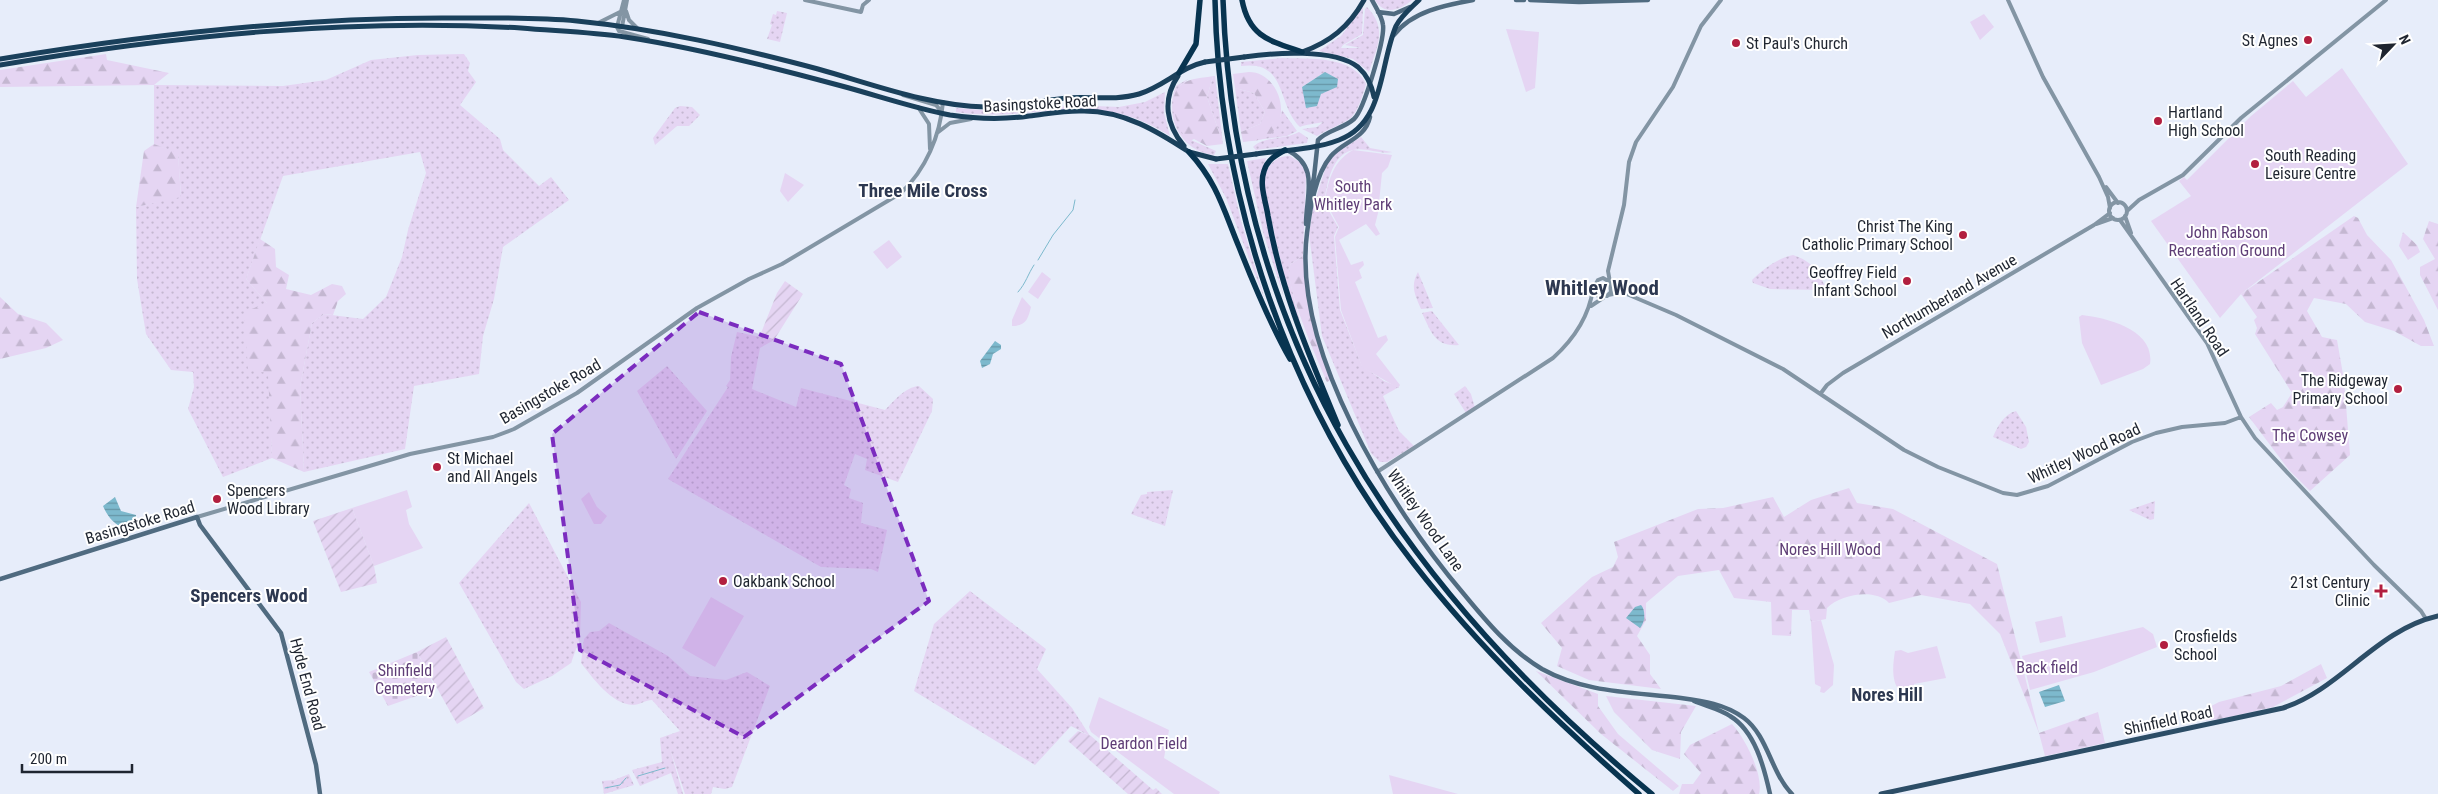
<svg xmlns="http://www.w3.org/2000/svg" width="2438" height="794" viewBox="0 0 2438 794" font-family="'Roboto Condensed',sans-serif">
	<defs>
		<pattern id="grass-dots" width="8" height="8" patternUnits="userSpaceOnUse" patternTransform="scale(1.25)"><rect width="8" height="8" fill="#e5d5f3"/><path d="M2 2h.1M6 6h.1" fill="none" stroke="#c4b7d1" stroke-width="1.8" stroke-linecap="round"/></pattern>
		<pattern id="forest-firs" width="22" height="20" patternUnits="userSpaceOnUse" patternTransform="scale(1.25)"><rect width="22" height="20" fill="#e5d5f3"/><path d="M5 1l3.5 6h-7zM16 11l3.5 6h-7z" fill="#c4b7d1"/></pattern>
		<pattern id="cemetery-stones" width="16" height="16" patternUnits="userSpaceOnUse" patternTransform="scale(1.25)"><rect width="16" height="16" fill="#e5d5f3"/><path d="M2 7V4a2 2 0 0 1 4 0v3zM10 15v-3a2 2 0 0 1 4 0v3z" fill="#c4b7d1"/></pattern>
		<pattern id="garden-furrows" width="10" height="10" patternUnits="userSpaceOnUse" patternTransform="scale(1.25)"><rect width="10" height="10" fill="#e5d5f3"/><path d="M-1 1l2-2M0 10L10 0M9 11l2-2" fill="none" stroke="#c4b7d1"/></pattern>
		<pattern id="water-rules" width="6" height="5" patternUnits="userSpaceOnUse" patternTransform="scale(1.25)"><rect width="6" height="5" fill="#7db9cd"/><path d="M0 2.5h6" fill="none" stroke="#6696a7"/></pattern>
	</defs>
	<rect width="100%" height="100%" fill="#e7edfa"/>
	<path fill="url(#grass-dots)" fill-rule="evenodd" d="M1375,0H1412C1401,10 1384,16 1375,0Z
		M1363,7L1362,34L1343,45L1341,48H1361L1345,45L1363,35L1365,9L1367,7C1388,29 1377,46 1369,72L1353,59L1319,51L1341,36Z
		M777,11L787,13L780,42L767,39L772,25L770,24L773,14L776,15Z
		M464,54L470,63L468,71L476,82L460,105L500,139L503,150L539,186L551,177L569,200L503,247L494,299L483,336L479,374L414,386L405,449L304,472L300,387L312,323L324,314L363,319L386,297L402,257L408,230L426,173L420,152L283,176L246,279L267,303L272,458L223,477L188,409L194,387L193,372L171,370L146,334L137,279L136,207L181,196L178,154L154,144V85L283,86L326,80L371,60L418,55Z
		M1282,58C1308,59 1353,55 1366,84C1353,127 1352,116 1317,136L1302,129L1317,127L1323,122C1319,123 1303,125 1300,127C1276,104 1288,60 1241,66V62ZM1325,72L1328,89L1321,94L1318,101L1302,87Z
		M1213,76H1215L1223,144L1207,97Z
		M1188,79C1187,81 1182,83 1180,86C1167,105 1179,125 1188,142L1191,140L1216,151L1214,155C1180,151 1164,116 1176,86Z
		M1235,88L1254,93L1265,112L1260,124L1241,132Z
		M1165,92L1164,113L1170,136C1092,86 1037,124 956,112V108L982,110L1016,109L1024,112L1073,105L1119,107L1145,102Z
		M680,106L692,107L700,115L689,126H677L655,145L653,138L675,108Z
		M1282,110L1297,131L1287,136L1256,140C1272,136 1279,125 1282,110Z
		M1299,132L1308,138L1307,143L1256,150L1253,147C1264,136 1285,140 1299,132Z
		M1361,137L1370,148L1392,152C1381,155 1365,147 1353,150C1329,155 1326,191 1323,210L1329,211L1338,227L1334,236L1340,310L1362,366L1384,381L1399,387L1383,396L1399,431L1414,446L1387,462H1380L1371,453L1322,336L1309,234L1313,208L1326,166L1333,155Z
		M1290,156L1301,163L1306,174L1303,255C1300,259 1294,261 1291,264C1284,273 1302,320 1302,333C1289,295 1279,257 1271,217C1268,204 1262,189 1265,175C1268,164 1278,155 1290,156Z
		M1266,158L1260,177L1273,253L1284,298L1263,232L1247,161Z
		M1208,164H1228L1241,221L1265,300L1226,198Z
		M1793,255C1812,261 1816,270 1826,287L1823,290L1770,289L1753,283L1752,280C1765,268 1776,259 1793,255Z
		M1418,272L1433,308L1421,309C1415,295 1410,286 1418,272Z
		M1432,311L1459,345C1435,347 1431,332 1422,313Z
		M737,332L774,340L760,348L752,389L796,407L801,388L885,410C894,401 905,387 919,386L933,399L932,411L898,482L865,470L867,459L855,454L844,485L851,489L849,498L863,503L861,523L887,530L878,572L871,569L821,567L668,479L728,387L726,386L730,380L731,357Z
		M667,366L707,411L676,459L637,391Z
		M1465,386L1471,394L1475,408L1466,413L1454,394Z
		M2016,411L2026,427L2029,442L2026,447L2021,449L1993,437C1997,427 2004,414 2016,411Z
		M1173,490L1165,526L1131,514L1141,495L1147,494V492Z
		M2155,501L2154,519L2150,520L2129,510Z
		M529,503L581,602L580,638L571,663L552,676L524,689L516,682L459,583Z
		M970,591L1046,649L1037,669L1072,708L1090,736L1071,726L1035,765L914,691L934,624Z
		M609,623L668,656L690,676L726,680L747,672L770,686L732,787L725,789L713,787L711,794H685L670,749L683,794H678L671,773L640,786L632,770L662,762L660,738L680,731L652,700C646,700 639,705 633,705C611,704 593,678 581,663L584,639L590,632L599,631Z
		M629,774L634,785L604,794L602,781L614,780Z"/>
	<path fill="url(#forest-firs)" d="M106,54L107,60L169,73L154,85L0,87V70Z
		M1249,72C1279,72 1294,120 1267,137C1261,141 1250,141 1243,142L1241,132L1260,124L1265,112L1254,93L1235,88L1233,74Z
		M1213,76L1207,97L1223,144L1207,146L1194,139L1188,142C1178,128 1164,98 1182,84C1190,78 1204,78 1213,76Z
		M154,144L178,153L181,197L136,207L144,151Z
		M2354,216L2358,218L2367,235L2391,260L2424,320L2434,346H2421L2394,331L2365,322L2346,304L2314,298L2307,311L2322,337L2337,340L2344,380L2350,455L2310,491L2289,470L2249,417L2271,403L2277,410L2283,407L2292,393L2255,334L2257,328L2254,320L2257,317L2241,294Z
		M2429,221L2438,224V310L2420,275V267L2435,259L2423,239Z
		M2403,232L2417,245L2420,252L2408,260L2399,246Z
		M260,239L275,249L276,267L289,275L286,289L311,295L332,284L342,286L346,294L338,301L333,315L324,314L312,323L300,387L304,472L272,458L268,373L248,370L244,312L267,303L246,279Z
		M1303,255L1308,305L1331,380L1327,382C1320,365 1280,277 1291,264C1294,261 1300,259 1303,255Z
		M0,297L18,314L46,323L63,340L46,348L0,359Z
		M1849,488L1857,503L1893,509L1997,564L2039,733L2098,712L2105,743L2045,756L2039,733L2000,634L1970,604L1921,595L1889,603C1875,588 1841,594 1827,608L1826,619L1811,622L1809,610H1792L1791,636L1772,635L1771,602L1734,598L1719,570L1678,576L1646,603V620L1637,636L1650,655V674L1661,689L1589,680L1557,666L1562,648L1541,623L1592,577L1613,567L1618,557L1614,542L1698,509L1723,508L1773,497L1784,517L1811,500Z
		M2321,664L2327,678L2273,707L2221,719L2199,721L2196,714L2219,702L2281,686Z
		M1536,671L1598,694V706L1618,734L1679,786L1673,791L1601,734Z
		M1606,696L1696,706L1681,732L1680,759L1652,750L1614,712Z
		M1732,724C1745,738 1764,775 1759,794H1679L1682,784H1693L1701,773L1684,754L1690,745Z"/>
	<path fill="url(#cemetery-stones)" d="M417,652L436,689L388,706L369,672Z"/>
	<path fill="#e5d5f3" d="M1984,14L1994,27L1980,40L1970,22Z
		M1506,29L1539,32L1535,88L1526,92Z
		M2342,68L2408,164L2241,294L2220,318L2151,221L2191,196L2179,181L2184,177L2187,180L2251,116L2293,81L2306,97Z
		M1353,150L1392,155L1388,167L1382,173L1378,213L1375,225L1380,234L1376,236L1366,224L1339,240L1351,265L1363,261L1364,265L1359,270L1362,278L1355,282L1378,338L1386,335L1388,340L1376,354L1400,385L1398,388L1362,367L1341,310L1335,237L1339,227L1330,210L1323,209C1328,185 1330,163 1353,150Z
		M785,173L804,185L788,202L780,191Z
		M889,240L902,257L887,269L873,252Z
		M1042,272L1051,279L1038,299L1028,292Z
		M1022,297L1031,307C1028,319 1026,326 1012,326V320Z
		M2082,315C2108,318 2155,330 2150,364L2143,369L2101,385L2082,343L2079,317Z
		M407,490L412,507L406,510L409,524L423,548L374,566L352,508Z
		M589,492L597,507L607,516L601,524H594L581,499Z
		M711,597L744,616L715,667L682,648Z
		M2062,616L2066,637L2040,643L2035,622Z
		M1821,620L1834,665L1833,685L1824,693L1820,692L1821,687L1815,684L1811,622Z
		M2143,627L2153,634L2157,647L2094,672L2030,690L2022,656Z
		M1937,646L1946,678L1914,684V686L1899,690C1891,680 1893,664 1895,651L1901,650L1908,653Z
		M1099,697L1169,730L1164,758L1220,792L1219,794H1174L1091,732L1089,727Z
		M1389,775L1458,794H1393Z"/>
	<path fill="url(#garden-furrows)" d="M785,281L803,294L774,340L759,338L777,293Z
		M352,508L374,566L377,583L341,592L313,521Z
		M446,637L484,708L457,724L417,652Z
		M1078,731L1091,736L1153,790L1156,788L1162,794H1128L1068,741Z"/>
	<path fill="url(#water-rules)" d="M1325,72L1338,79L1337,87L1321,94L1317,106L1306,108L1302,87Z
		M995,341L1001,345V349L993,354L990,364L982,368L980,361Z
		M115,497L121,511L136,515V523L127,530C115,525 108,518 103,506Z
		M1641,605C1646,610 1645,623 1640,628L1626,618L1635,607Z
		M2059,685L2065,701L2045,707L2039,692Z"/>
	<g fill="none" stroke-linecap="round" stroke-linejoin="round">
		<path stroke="#7db9cd" stroke-width="1" d="M1038,260L1053,235L1073,210L1075,200
			M1018,292C1026,283 1028,274 1034,265
			M638,776L665,768
			M605,788L620,785L626,778"/>
		<path stroke="#8395a4" stroke-width="4" d="M624,0L617,27L619,31L648,39
			M805,0L861,12L863,5L869,0
			M2008,0L2043,77L2099,177L2108,197L2110,208
			M626,11L629,20L637,28
			M598,23L620,12
			M622,27L627,0
			M903,95L936,105L941,111
			M918,107L929,124L930,149
			M937,133L950,123L971,119
			M2106,187L2118,203
			M2109 211a9 9 0 1 1 18 0a9 9 0 1 1-18 0Z
			M2127,211L2139,200L2183,175L2241,118L2386,0
			M2125,216L2131,233
			M2120,220L2207,343L2241,417L2255,438L2374,565L2421,611L2426,619
			M2096,224L2113,218
			M1610,282L1608,271L1624,205L1629,162L1636,142L1673,87L1701,26L1721,0
			M1611,284L1622,292L1676,315L1783,369L1904,450L1938,467L2003,493L2017,495L2048,486L2132,442L2156,433L2182,427L2225,423L2241,417
			M1607,296L1611,292L1610,282L1603,278L1598,280L1593,289L1599,297L1622,292
			M1591,306L1603,298
			M1821,393L1827,385L1843,373L2094,225L2110,213
			M1377,472L1553,358C1574,339 1589,316 1593,289
			M197,517L410,454L493,437L514,429L577,393L697,308L749,279L782,264L901,193C926,169 940,136 943,102"/>
		<path stroke="#506b80" stroke-width="4.5" d="M1516,0H1524
			M1530,0L1579,2L1648,0
			M1378,12L1394,14L1410,7
			M1394,35C1412,11 1446,5 1473,0
			M1370,117C1365,139 1344,141 1331,156C1315,175 1310,209 1307,233C1292,350 1390,507 1463,593C1486,621 1510,650 1542,669C1585,693 1633,692 1681,698C1703,701 1725,704 1744,718C1768,736 1771,773 1792,794
			M1287,150C1320,166 1306,195 1306,224
			M1308,204L1314,177L1318,140C1327,130 1343,129 1354,119C1364,110 1385,39 1383,25C1382,16 1376,8 1372,0
			M0,579L197,517L200,525L281,633L316,765L320,794
			M1694,701C1706,706 1720,709 1730,716C1755,731 1764,767 1770,794"/>
		<path stroke="#2c4d66" stroke-width="5" d="M1881,794L2283,708C2341,689 2376,630 2438,616"/>
		<path stroke="#1a405b" stroke-width="5" d="M1302,52C1330,42 1349,27 1364,0
			M1244,57C1272,53 1334,48 1358,67C1367,75 1372,86 1374,97
			M0,59C150,34 302,17 454,18C495,18 536,17 577,21C658,29 739,48 818,69C872,84 929,106 986,107C1013,108 1039,101 1066,98C1090,96 1115,101 1139,94C1163,87 1181,67 1205,62
			M0,65C172,36 347,18 521,28C556,31 591,32 625,37C697,48 768,66 838,85C876,95 913,108 950,115C977,119 1002,120 1029,116C1047,114 1065,110 1084,111C1124,111 1157,131 1189,152
			M1178,76C1162,99 1166,125 1184,146
			M1189,152L1216,159
			M1256,154C1283,150 1313,150 1339,140C1385,123 1379,66 1396,26C1401,16 1411,8 1419,0"/>
		<path stroke="#083450" stroke-width="5.5" d="M1215,0C1219,201 1289,405 1414,564C1480,649 1559,724 1639,794
			M1223,0C1235,338 1397,584 1652,794
			M1242,0C1249,37 1270,41 1302,52
			M1179,73L1196,44L1200,0
			M1285,150C1276,155 1267,160 1264,171C1259,185 1266,202 1268,216C1281,291 1309,355 1338,425
			M1189,152C1217,182 1224,211 1239,247C1254,285 1270,324 1290,359"/>
		<path stroke="#1a405b" stroke-width="5" d="M1205,62L1244,57
			M1216,159L1256,154"/>
	</g>
	<path fill="#7b2cbf" fill-opacity="0.2" stroke="#7b2cbf" stroke-width="4" stroke-dasharray="10 6" stroke-linejoin="round" d="M699,312L841,364L929,601L744,737L580,650L552,434Z"/>
	<g fill="#b21f3f" stroke="#fff" stroke-width="2">
		<circle cx="2308" cy="40" r="5"/>
		<circle cx="1736" cy="43" r="5"/>
		<circle cx="2158" cy="121" r="5"/>
		<circle cx="2255" cy="164" r="5"/>
		<circle cx="1963" cy="235" r="5"/>
		<circle cx="1907" cy="281" r="5"/>
		<circle cx="2398" cy="389" r="5"/>
		<circle cx="437" cy="467" r="5"/>
		<circle cx="217" cy="499" r="5"/>
		<circle cx="723" cy="581" r="5"/>
		<path d="M2378.5 583.5h5v5h5v5h-5v5h-5v-5h-5v-5h5z"/>
		<circle cx="2164" cy="645" r="5"/>
	</g>
	<g text-anchor="middle" stroke-width="4" stroke-linejoin="round" paint-order="stroke">
		<g font-size="16" fill="#1f2530" stroke="#fff" text-anchor="start">
			<text x="2298" y="46" text-anchor="end">St Agnes</text>
			<text x="1746" y="49">St Paul's Church</text>
			<text x="2168" y="118">Hartland<tspan x="2168" dy="18">High School</tspan></text>
			<text x="2265" y="161">South Reading<tspan x="2265" dy="18">Leisure Centre</tspan></text>
			<text x="1953" y="232" text-anchor="end">Christ The King<tspan x="1953" dy="18">Catholic Primary School</tspan></text>
			<text x="1897" y="278" text-anchor="end">Geoffrey Field<tspan x="1897" dy="18">Infant School</tspan></text>
			<text x="2388" y="386" text-anchor="end">The Ridgeway<tspan x="2388" dy="18">Primary School</tspan></text>
			<text x="447" y="464">St Michael<tspan x="447" dy="18">and All Angels</tspan></text>
			<text x="227" y="496">Spencers<tspan x="227" dy="18">Wood Library</tspan></text>
			<text x="733" y="587">Oakbank School</text>
			<text x="2370" y="588" text-anchor="end">21st Century<tspan x="2370" dy="18">Clinic</tspan></text>
			<text x="2174" y="642">Crosfields<tspan x="2174" dy="18">School</tspan></text>
		</g>
		<g font-size="16" fill="#1f2530" stroke="#fff">
			<text transform="translate(1040 103) rotate(-3)" y="6">Basingstoke Road</text>
			<text transform="translate(1949 296) rotate(-30)" y="6">Northumberland Avenue</text>
			<text transform="translate(2200 317) rotate(56)" y="6">Hartland Road</text>
			<text transform="translate(550 391) rotate(-30)" y="6">Basingstoke Road</text>
			<text transform="translate(2084 453) rotate(-25)" y="6">Whitley Wood Road</text>
			<text transform="translate(1426 520) rotate(55)" y="6">Whitley Wood Lane</text>
			<text transform="translate(140 522) rotate(-17)" y="6">Basingstoke Road</text>
			<text transform="translate(308 684) rotate(75)" y="6">Hyde End Road</text>
			<text transform="translate(2168 720) rotate(-12)" y="6">Shinfield Road</text>
		</g>
		<g font-size="16" fill="#5e3d76" stroke="#fff">
			<text x="1353" y="192">South<tspan x="1353" dy="18">Whitley Park</tspan></text>
			<text x="2227" y="238">John Rabson<tspan x="2227" dy="18">Recreation Ground</tspan></text>
			<text x="2310" y="441">The Cowsey</text>
			<text x="1830" y="555">Nores Hill Wood</text>
			<text x="2047" y="673">Back field</text>
			<text x="405" y="676">Shinfield<tspan x="405" dy="18">Cemetery</tspan></text>
			<text x="1144" y="749">Deardon Field</text>
		</g>
		<g font-size="18" font-weight="bold" fill="#2d3850" stroke="#fff">
			<text x="1887" y="701">Nores Hill</text>
		</g>
		<g font-size="19" font-weight="bold" fill="#2d3850" stroke="#fff">
			<text x="923" y="197">Three Mile Cross</text>
			<text x="249" y="602">Spencers Wood</text>
		</g>
		<g font-size="21" font-weight="bold" fill="#2d3850" stroke="#fff">
			<text x="1602" y="295">Whitley Wood</text>
		</g>
	</g>
	<g transform="translate(2393 45) rotate(65)" stroke="#ffffff" stroke-width="4" paint-order="stroke">
	<path d="M0-4L9 19L0 12L-9 19Z" fill="#1f2530"/>
	<text y="-8" font-size="14" font-weight="bold" text-anchor="middle" fill="#1f2530">N</text>
	</g>
	<path d="M22 764v8h110v-8" fill="none" stroke="#1f2530" stroke-width="2.5"/>
	<text x="30" y="764" font-size="15" fill="#1f2530" stroke="#ffffff" stroke-width="4" paint-order="stroke">200 m</text>
</svg>
